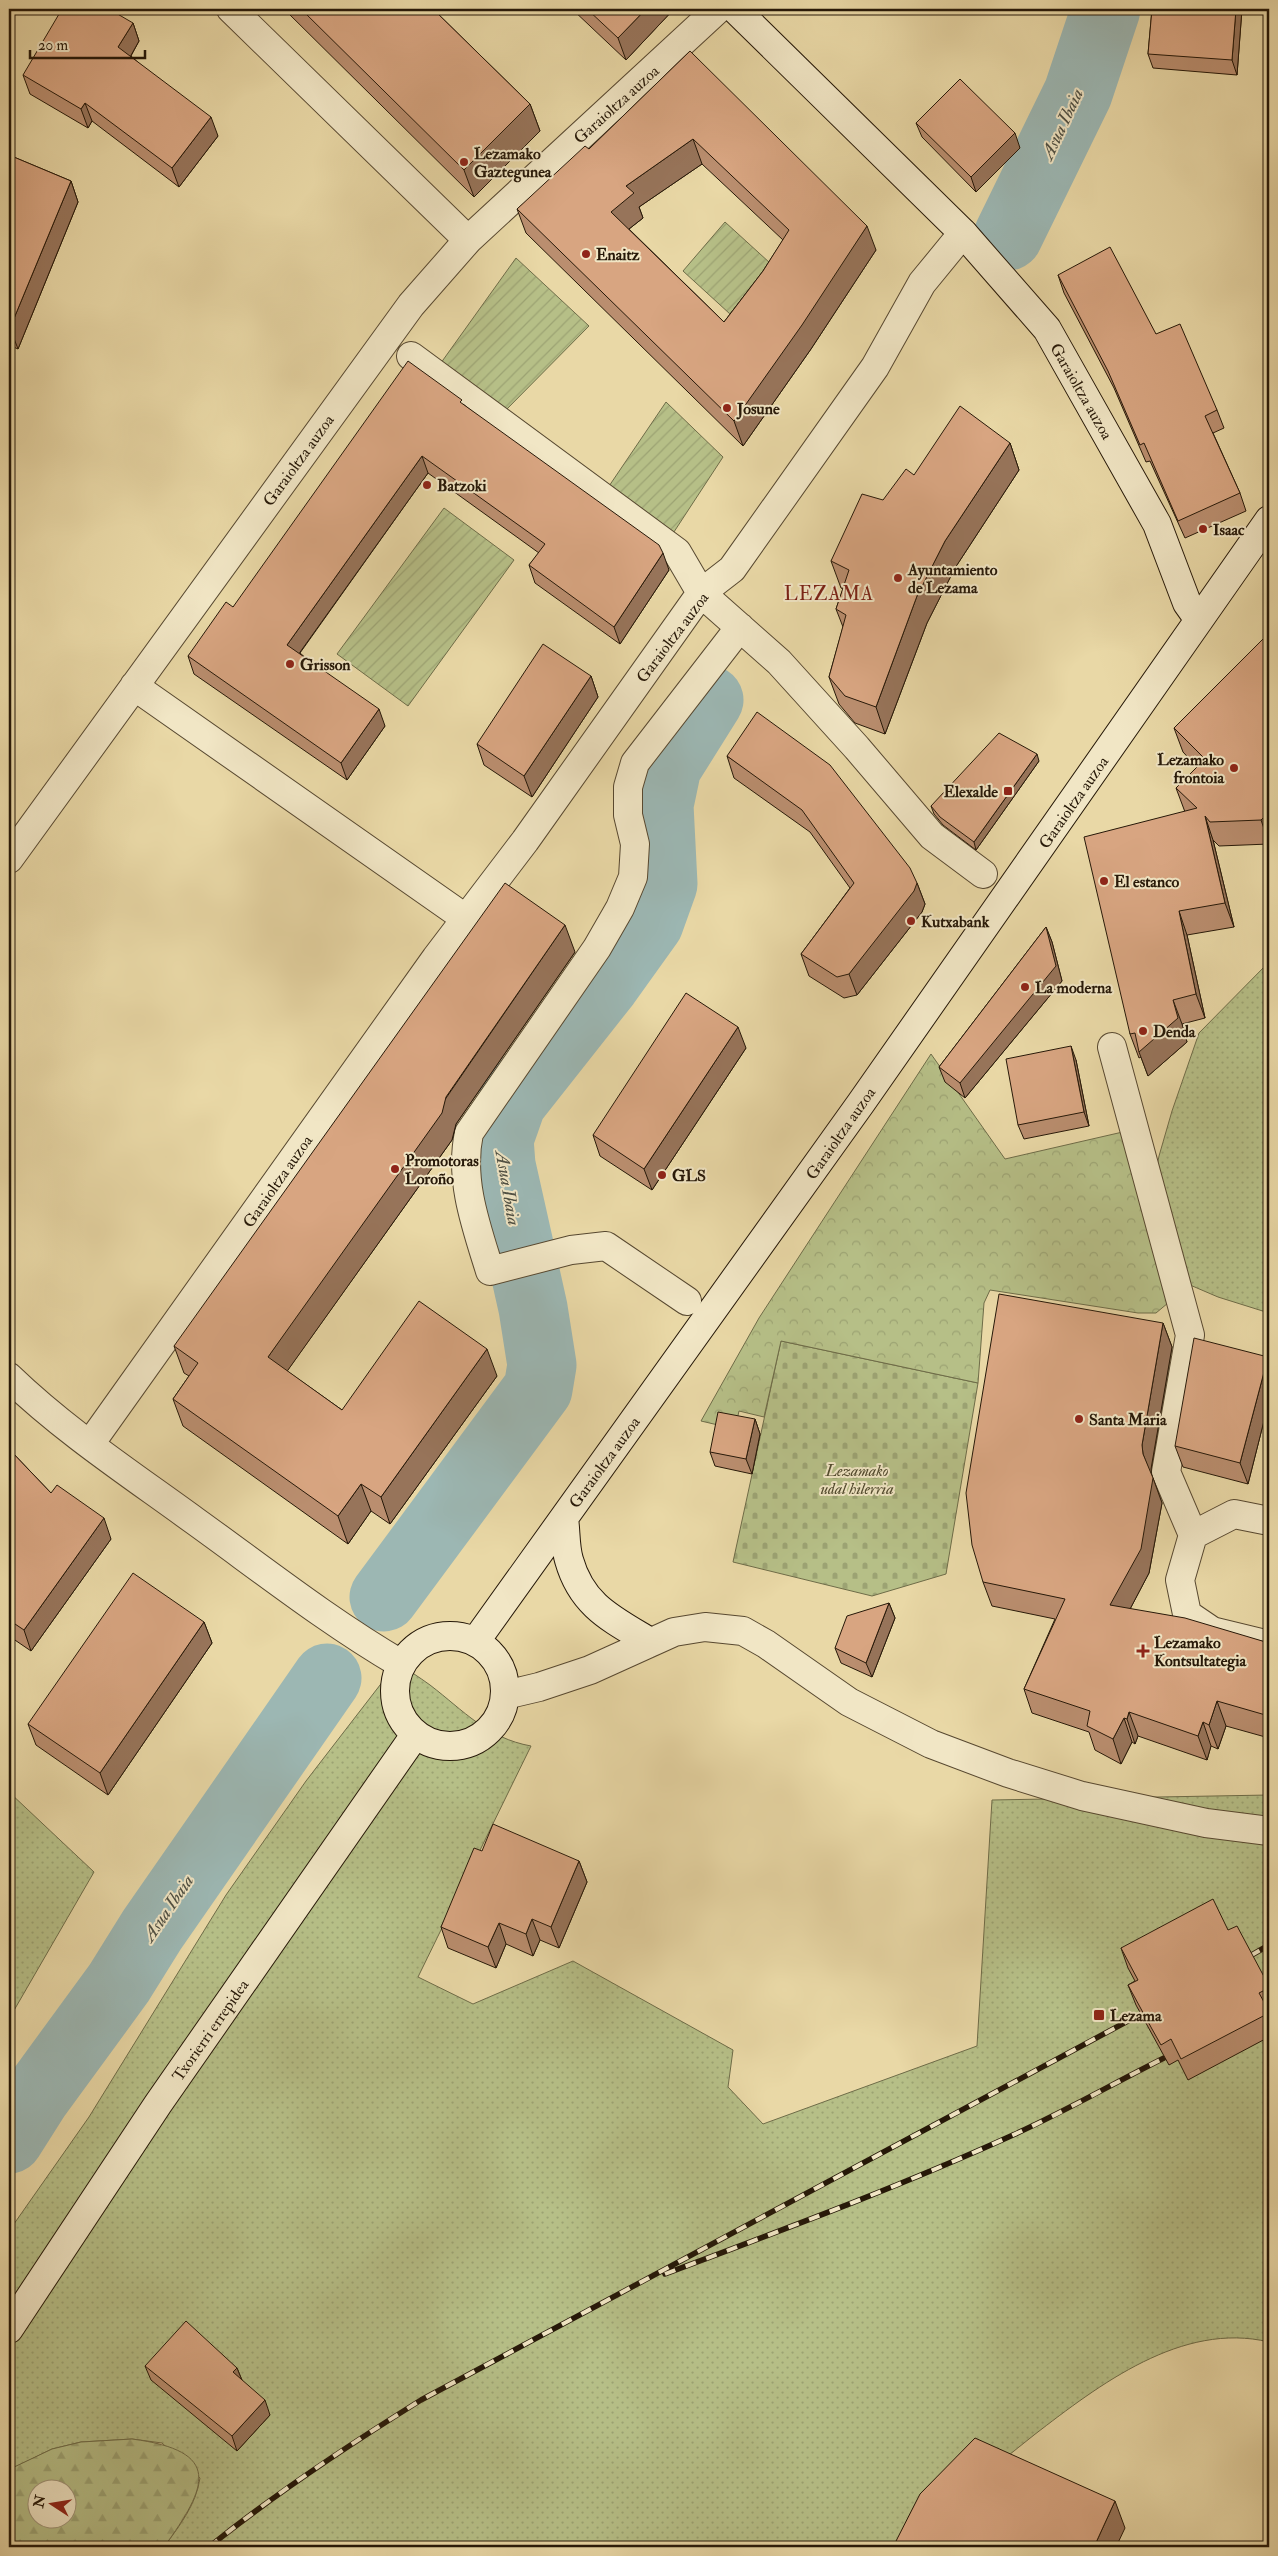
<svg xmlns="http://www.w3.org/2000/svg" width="1278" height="2556" viewBox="0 0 1278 2556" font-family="'IM FELL Double Pica',serif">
	<defs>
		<pattern id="grass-dots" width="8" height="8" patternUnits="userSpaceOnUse" patternTransform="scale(1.25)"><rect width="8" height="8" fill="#b6bf87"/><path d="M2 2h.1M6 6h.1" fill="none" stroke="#9ca373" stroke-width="1.8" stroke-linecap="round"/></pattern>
		<pattern id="forest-firs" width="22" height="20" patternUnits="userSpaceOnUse" patternTransform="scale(1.25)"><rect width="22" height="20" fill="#b6bf87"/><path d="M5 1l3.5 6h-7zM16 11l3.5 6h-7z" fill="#9ca373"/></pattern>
		<pattern id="cemetery-stones" width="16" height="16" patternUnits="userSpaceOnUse" patternTransform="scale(1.25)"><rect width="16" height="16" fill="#b6bf87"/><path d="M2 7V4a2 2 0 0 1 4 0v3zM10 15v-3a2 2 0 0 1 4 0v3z" fill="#9ca373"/></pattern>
		<pattern id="park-crowns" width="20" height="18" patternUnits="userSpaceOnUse" patternTransform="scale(1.25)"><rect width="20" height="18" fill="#b6bf87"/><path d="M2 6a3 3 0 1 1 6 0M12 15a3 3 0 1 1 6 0" fill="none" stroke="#9ca373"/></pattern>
		<pattern id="garden-furrows" width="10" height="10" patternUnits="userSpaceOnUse" patternTransform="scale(1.25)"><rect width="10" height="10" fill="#b6bf87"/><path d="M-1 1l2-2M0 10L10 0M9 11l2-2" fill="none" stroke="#9ca373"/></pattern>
	</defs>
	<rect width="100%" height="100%" fill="#e9d8a6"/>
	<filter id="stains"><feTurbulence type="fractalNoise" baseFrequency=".004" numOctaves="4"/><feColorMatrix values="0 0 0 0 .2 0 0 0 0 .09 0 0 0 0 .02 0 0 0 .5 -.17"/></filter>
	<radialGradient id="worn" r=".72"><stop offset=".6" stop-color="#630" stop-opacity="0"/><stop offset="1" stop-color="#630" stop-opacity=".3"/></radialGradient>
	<path fill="url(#grass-dots)" stroke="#6e6c48" d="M1269,962V1313L1218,1297L1176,1279L1150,1201L1159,1156L1172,1111L1199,1033Z
		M397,1663C408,1670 419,1677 430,1685C464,1711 487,1738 531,1746L418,1977L473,2004L573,1961L733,2050L728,2087L763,2124L977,2046L992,1800L1269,1795V2342C1182,2321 1099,2385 1034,2435C988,2471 944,2509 900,2547H164C180,2525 196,2505 200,2478L162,2443L132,2439L81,2442L52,2449L9,2470V2231L89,2117L226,1895L306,1781Z
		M9,1792L94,1872L9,2019Z"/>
	<path fill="url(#forest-firs)" stroke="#6e6c48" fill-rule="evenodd" d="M132,2439C223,2451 208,2486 164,2547H9L10,2469L52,2449L81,2442ZM38,2488H68V2518H38Z"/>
	<path fill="url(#cemetery-stones)" stroke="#6e6c48" d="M781,1341L978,1383L946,1574L872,1596L733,1562Z"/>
	<path fill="url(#park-crowns)" stroke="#6e6c48" d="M931,1054L1005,1159L1127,1131L1168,1303L1156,1313H1138L990,1290L984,1303L978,1383L781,1341L764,1417L739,1411L735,1429L701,1421L759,1318Z"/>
	<path fill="url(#garden-furrows)" stroke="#6e6c48" d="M725,222L770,263L730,314L683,271Z
		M516,258L589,326L502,414L438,367Z
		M666,402L723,457L670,538L605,492Z
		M444,508L514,560L408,706L337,654Z"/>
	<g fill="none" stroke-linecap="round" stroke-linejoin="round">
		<path stroke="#9cb7b3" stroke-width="69" d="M1008,236L1078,93L1106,9
			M384,1597L538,1389L542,1365L533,1308L501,1165L499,1139L512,1102L606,983L649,923L663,884L659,805L667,767L709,700
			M9,2139L35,2098L119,1983L152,1930L327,1678"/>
		<g stroke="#574830" stroke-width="30">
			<path id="street" d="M231,9L468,240
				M411,356L677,552L701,593L779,662L857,748L932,836L983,874
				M134,686L465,918
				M9,859L411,305L468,240L718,9
				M1112,1047L1190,1335L1166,1472L1193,1535
				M687,1301L606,1246L571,1250L490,1271C476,1226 459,1180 469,1133L597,948L620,908L633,877L635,844L628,815V787L635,763L740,627
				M9,1377C65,1431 132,1475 195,1521C263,1570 329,1622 401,1664
				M90,1444L436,958L525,841L701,593L732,569L875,367L922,283L963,233
				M1269,1521L1234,1514L1193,1535L1180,1580L1187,1614L1212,1631L1269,1645
				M505,1695L539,1687L590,1670L674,1632L705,1627L743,1631L766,1644L849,1702L931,1744L1008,1773L1082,1796L1206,1823L1269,1831"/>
		</g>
		<g stroke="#261808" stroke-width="30">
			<path id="secondary" d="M735,9L963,233L1047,329L1157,524L1187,603L1199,620
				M564,1518C566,1532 565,1547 569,1560C582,1606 612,1619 650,1642
				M395 1691a55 55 0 1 1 110 0a55 55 0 1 1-110 0Z
				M475,1642L861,1103L1269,520
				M9,2329L158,2104L415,1735"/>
		</g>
		<use href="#street" stroke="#f1e6c5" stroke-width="28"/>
		<use href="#secondary" stroke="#f1e6c5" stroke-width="28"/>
		<g stroke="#261808" stroke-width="5.5">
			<path id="rail" d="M1250,1956L1269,1945
				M665,2274C782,2230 899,2187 1013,2135C1064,2112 1114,2083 1164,2058
				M209,2547C276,2493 347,2446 421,2400L1141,2014"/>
		</g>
		<use href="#rail" stroke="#f1e6c5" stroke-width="4" stroke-dasharray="11" stroke-linecap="butt"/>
	</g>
	<path fill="#ba8e6f" stroke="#261808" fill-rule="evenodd" d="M284,9H433L530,104L540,131L474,197Z
		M572,9H674L626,60Z
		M1152,9H1242L1237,75L1153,68L1148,54Z
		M133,23L139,41L131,56L218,136L179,187L92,121L88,128L30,94L23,75Z
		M690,51L876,250L811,349L743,446L526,233L517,209L589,149ZM702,164L783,240L763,271L724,322L629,229L643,218L639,207Z
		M916,123L1020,148L976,192L922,137Z
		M9,155L71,181L78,202L18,349L9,345Z
		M1058,275L1156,334L1217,410L1224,428L1213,433L1240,493L1246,511L1185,538L1150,461L1146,462L1114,388L1064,293Z
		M463,404L669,570L620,644L535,583L529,565L539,553L428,473L300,653L385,726L347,780L194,674L188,656L233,607Z
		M1010,443L1019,470L955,568L927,623L885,734L855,723L839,704L829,677L843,627L836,609L843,589L841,588L831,561L883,500L914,475Z
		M1269,633V844L1219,846L1213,840L1234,927L1187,935L1205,1018L1182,1024L1187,1042L1148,1076L1141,1057L1139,1058L1130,1034L1185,812L1176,788L1197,767L1183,752L1174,728Z
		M591,676L598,697L532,797L484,765L477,744Z
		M727,756L917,883L925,904L922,912L857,995L844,998L809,976L801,954L850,888L810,832L734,778Z
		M1039,761L976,850L943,825L934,814L931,806Z
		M1046,927L1052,942L1062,981L965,1098L945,1082L939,1067Z
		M575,952L456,1124L452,1140L287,1371L342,1410L497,1376L390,1524L371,1511L348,1544L183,1426L173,1399L189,1376L184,1373L174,1346Z
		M746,1048L652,1190L600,1156L593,1135Z
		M1076,1060L1089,1126L1024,1139L1018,1125Z
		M1163,1323L1172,1347L1151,1469V1473L1162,1503L1149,1573L1130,1609L1269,1643V1738L1226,1726L1218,1749L1211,1746L1207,1760L1138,1736L1135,1744L1132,1742L1121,1764L1095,1750L1089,1732L1032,1713L1024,1689L1055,1619L992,1606L983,1582Z
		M1269,1362V1401L1248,1484L1183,1467L1175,1446Z
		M755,1419L760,1434L752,1474L715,1466L710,1452Z
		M9,1449L51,1493L111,1539L31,1651L9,1636Z
		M889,1603L895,1618L872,1677L841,1663L835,1648Z
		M204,1622L212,1643L108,1795L36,1745L28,1724Z
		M482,1851L579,1861L587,1882L559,1948L540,1940L533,1956L506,1944L496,1968L448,1948L441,1927Z
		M1228,1930L1269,1986V2037L1188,2080L1178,2060L1169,2065L1136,2005L1128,1985L1135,1981L1128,1968L1121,1948Z
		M145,2366L237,2368L242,2380L270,2415L237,2451L151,2380Z"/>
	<path fill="#97745a" stroke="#261808" d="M646,9H674L626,60L618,38Z
		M1236,9H1242L1237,75L1232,60Z
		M133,23L139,41L125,66L118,47Z
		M85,103L92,121L88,128L81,109Z
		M530,104L540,131L474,197L464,170Z
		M211,117L218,136L179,187L172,168Z
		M1015,133L1020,148L976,192L971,177Z
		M693,139L702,164L639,207L643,218L620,236L611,212L626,186Z
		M71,181L78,202L18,349L10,328Z
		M867,226L876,250L811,349L743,446L734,421Z
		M1010,443L1019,470L955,568L927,623L885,734L876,707L917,596L945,541Z
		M422,456L428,473L293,662L287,645Z
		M663,553L669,570L620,644L614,627Z
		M591,676L598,697L532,797L524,776Z
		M379,709L385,726L347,780L341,763Z
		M1037,754L1039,761L976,850L974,842Z
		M1269,812V843L1261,820Z
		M1205,816L1213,840L1234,927L1225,903Z
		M917,883L925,904L922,912L857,995L849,974Z
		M1179,911L1187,935L1205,1018L1196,994Z
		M565,925L575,952L456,1124L452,1140L278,1384L268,1357Z
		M1046,927L1052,942L1062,981L965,1098L960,1083Z
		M1173,1000L1182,1024L1187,1042L1148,1076L1139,1052Z
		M738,1027L746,1048L652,1190L644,1169Z
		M1071,1046L1076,1060L1089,1126L1084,1112Z
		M1163,1323L1172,1347L1151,1469L1152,1478L1143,1454L1142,1445Z
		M487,1349L497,1376L390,1524L381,1497Z
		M1268,1357L1269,1362V1401L1248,1484L1240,1463Z
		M755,1419L760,1434L752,1474L746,1459Z
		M1153,1478L1162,1503L1149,1573L1119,1630L1110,1605Z
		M361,1484L371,1511L348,1544L338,1516Z
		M104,1518L111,1539L31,1651L24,1630Z
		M889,1603L895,1618L872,1677L866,1663Z
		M204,1622L212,1643L108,1795L100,1773Z
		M1217,1701L1226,1726L1218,1749L1209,1725Z
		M1129,1712L1138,1736L1135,1744L1127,1719Z
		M1124,1718L1132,1742L1121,1764L1113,1739Z
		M1203,1722L1211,1746L1207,1760L1198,1736Z
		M579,1861L587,1882L559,1948L551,1927Z
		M532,1919L540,1940L533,1956L526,1934Z
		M499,1923L506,1944L496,1968L488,1947Z
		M237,2368L243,2383L233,2372Z
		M265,2400L270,2415L237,2451L232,2436Z
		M1115,2501L1125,2528L1116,2547H1094Z"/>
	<path fill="#d8a581" stroke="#261808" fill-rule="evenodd" d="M62,9H109L133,23L118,47L211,117L172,168L85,103L81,109L23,75Z
		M301,9H433L530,104L464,170Z
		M587,9H646L618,38Z
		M1152,9H1236L1232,60L1148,54Z
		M690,51L867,226L802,325L734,421L517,209L585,146L589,149ZM693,139L789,230L763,271L724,322L611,212L634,193L626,186Z
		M960,79L1015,133L971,177L916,123Z
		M9,155L71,181L10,328L9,327Z
		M1110,247L1156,334L1180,324L1217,410L1205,416L1240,493L1178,521L1144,443L1140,445L1108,371L1058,275Z
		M408,361L462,400L460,402L659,545L663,553L614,627L529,565L545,544L422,456L287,645L379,709L341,763L188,656L226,602L233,607Z
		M960,406L1010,443L945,541L917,596L876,707L845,696L829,677L846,615L836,609L849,570L831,561L862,494L883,500L906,469L914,475Z
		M1269,633V812L1261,820L1210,822L1205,816L1225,903L1179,911L1196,994L1173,1000L1178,1018L1139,1052L1135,1033L1130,1034L1084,837L1197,808L1176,788L1205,759L1174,728Z
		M543,644L591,676L524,776L477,744Z
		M757,712L830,765L910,868L917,883L914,891L849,974L837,977L801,954L854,883L802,810L727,756Z
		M999,733L1037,754L974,842L940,817L931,806Z
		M505,883L565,925L446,1097L442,1113L268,1357L342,1410L419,1301L487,1349L381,1497L361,1484L338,1516L173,1399L198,1363L174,1346Z
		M1046,927L1056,966L960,1083L939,1067Z
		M686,993L738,1027L644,1169L593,1135Z
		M1071,1046L1084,1112L1018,1125L1006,1059Z
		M999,1294L1163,1323L1142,1445L1143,1454L1153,1478L1141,1549L1110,1605L1185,1618L1269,1643V1716L1217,1701L1209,1725L1203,1722L1198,1736L1129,1712L1127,1719L1124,1718L1113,1739L1087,1726L1090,1711L1024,1689L1065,1599L983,1582L972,1545L966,1493Z
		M1194,1338L1268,1357L1240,1463L1175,1446Z
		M718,1412L755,1419L746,1459L710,1452Z
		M9,1449L51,1493L57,1485L104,1518L24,1630L9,1620Z
		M133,1573L204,1622L100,1773L28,1724Z
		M889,1603L866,1663L835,1648L847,1616Z
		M493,1824L579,1861L551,1927L532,1919L526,1934L499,1923L488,1947L441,1927L474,1848L482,1851Z
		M1213,1899L1228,1930L1237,1926L1269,1986V1988L1259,1993L1269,2011V2013L1181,2059L1171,2039L1161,2045L1152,2029L1128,1985L1138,1980L1121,1948Z
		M186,2321L237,2368L233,2372L265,2400L232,2436L145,2366Z
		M975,2438L1115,2501L1094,2547H893L920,2494Z"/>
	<g fill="#8f2418" stroke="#f1e6c5" stroke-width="2">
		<circle cx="464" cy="162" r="5"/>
		<circle cx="586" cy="254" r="5"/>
		<circle cx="727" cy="408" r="5"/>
		<circle cx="427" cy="485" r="5"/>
		<circle cx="1203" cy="529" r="5"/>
		<circle cx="898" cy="578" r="5"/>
		<circle cx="290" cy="664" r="5"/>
		<circle cx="1234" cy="768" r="5"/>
		<rect x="1003" y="786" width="10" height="10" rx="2.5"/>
		<circle cx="1104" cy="881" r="5"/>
		<circle cx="911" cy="921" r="5"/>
		<circle cx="1025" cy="987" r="5"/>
		<circle cx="1143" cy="1031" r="5"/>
		<circle cx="395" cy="1169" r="5"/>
		<circle cx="662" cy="1175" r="5"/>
		<circle cx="1079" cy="1419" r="5"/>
		<path d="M1140.5 1643.5h5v5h5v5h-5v5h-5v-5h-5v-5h5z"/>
		<rect x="1093" y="2009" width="12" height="12" rx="2.5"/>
	</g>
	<g text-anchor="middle" stroke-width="4" stroke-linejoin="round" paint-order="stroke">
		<g font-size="16" fill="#261808" stroke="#f1e6c5">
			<text transform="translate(616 104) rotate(-42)" y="6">Garaioltza auzoa</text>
			<text transform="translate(1082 391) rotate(60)" y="6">Garaioltza auzoa</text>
			<text transform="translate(298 460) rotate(-54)" y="6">Garaioltza auzoa</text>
			<text transform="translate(672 637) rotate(-53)" y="6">Garaioltza auzoa</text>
			<text transform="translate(1073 802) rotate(-55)" y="6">Garaioltza auzoa</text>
			<text transform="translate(840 1133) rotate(-55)" y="6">Garaioltza auzoa</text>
			<text transform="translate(277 1181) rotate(-55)" y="6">Garaioltza auzoa</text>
			<text transform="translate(604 1462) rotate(-54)" y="6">Garaioltza auzoa</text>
			<text transform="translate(210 2030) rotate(-55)" y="6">Txorierri errepidea</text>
		</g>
		<g font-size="16" font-weight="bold" fill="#261808" stroke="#f1e6c5" text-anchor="start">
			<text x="474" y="159">Lezamako<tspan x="474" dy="18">Gaztegunea</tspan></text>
			<text x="596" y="260">Enaitz</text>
			<text x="737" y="414">Josune</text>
			<text x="437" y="491">Batzoki</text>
			<text x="1213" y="535">Isaac</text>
			<text x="908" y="575">Ayuntamiento<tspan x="908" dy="18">de Lezama</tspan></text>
			<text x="300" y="670">Grisson</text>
			<text x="1224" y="765" text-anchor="end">Lezamako<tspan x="1224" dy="18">frontoia</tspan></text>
			<text x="998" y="797" text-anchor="end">Elexalde</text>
			<text x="1114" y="887">El estanco</text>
			<text x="921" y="927">Kutxabank</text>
			<text x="1035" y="993">La moderna</text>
			<text x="1153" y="1037">Denda</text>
			<text x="405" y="1166">Promotoras<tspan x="405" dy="18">Loroño</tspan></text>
			<text x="672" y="1181">GLS</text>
			<text x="1089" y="1425">Santa Maria</text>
			<text x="1154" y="1648">Lezamako<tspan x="1154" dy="18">Kontsultategia</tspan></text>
			<text x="1110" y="2021">Lezama</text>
		</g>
		<g font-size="16" font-style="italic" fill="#514a2e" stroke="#f1e6c5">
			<text x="857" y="1476">Lezamako<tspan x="857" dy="18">udal hilerria</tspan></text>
		</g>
		<g font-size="18" font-style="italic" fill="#4f5044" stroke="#f1e6c5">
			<text transform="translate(1062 124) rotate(-65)" y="6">Asua Ibaia</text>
			<text transform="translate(508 1188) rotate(80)" y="6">Asua Ibaia</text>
			<text transform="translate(168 1908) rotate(-56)" y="6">Asua Ibaia</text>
		</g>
		<g font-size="19" letter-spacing="1" fill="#7a1f14" stroke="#f1e6c5">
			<text x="829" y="600">LEZAMA</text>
		</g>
	</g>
	<rect width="1278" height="2556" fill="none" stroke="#e9d8a6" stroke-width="30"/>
	<rect x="10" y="10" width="1258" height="2536" fill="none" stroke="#261808" stroke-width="2.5"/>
	<rect x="15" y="15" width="1248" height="2526" fill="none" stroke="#261808"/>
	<g transform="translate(52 2504) rotate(282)"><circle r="24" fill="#f1e6c5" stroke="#a09479"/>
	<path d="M0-4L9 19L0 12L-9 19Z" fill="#8f2418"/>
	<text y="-8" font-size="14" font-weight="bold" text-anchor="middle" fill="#261808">N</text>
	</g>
	<path d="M30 50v8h115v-8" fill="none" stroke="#261808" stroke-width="2.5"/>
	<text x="38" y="50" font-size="15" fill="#261808" stroke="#f1e6c5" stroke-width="4" paint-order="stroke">20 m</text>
	<rect width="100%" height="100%" filter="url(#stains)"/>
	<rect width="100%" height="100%" fill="url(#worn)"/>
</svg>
